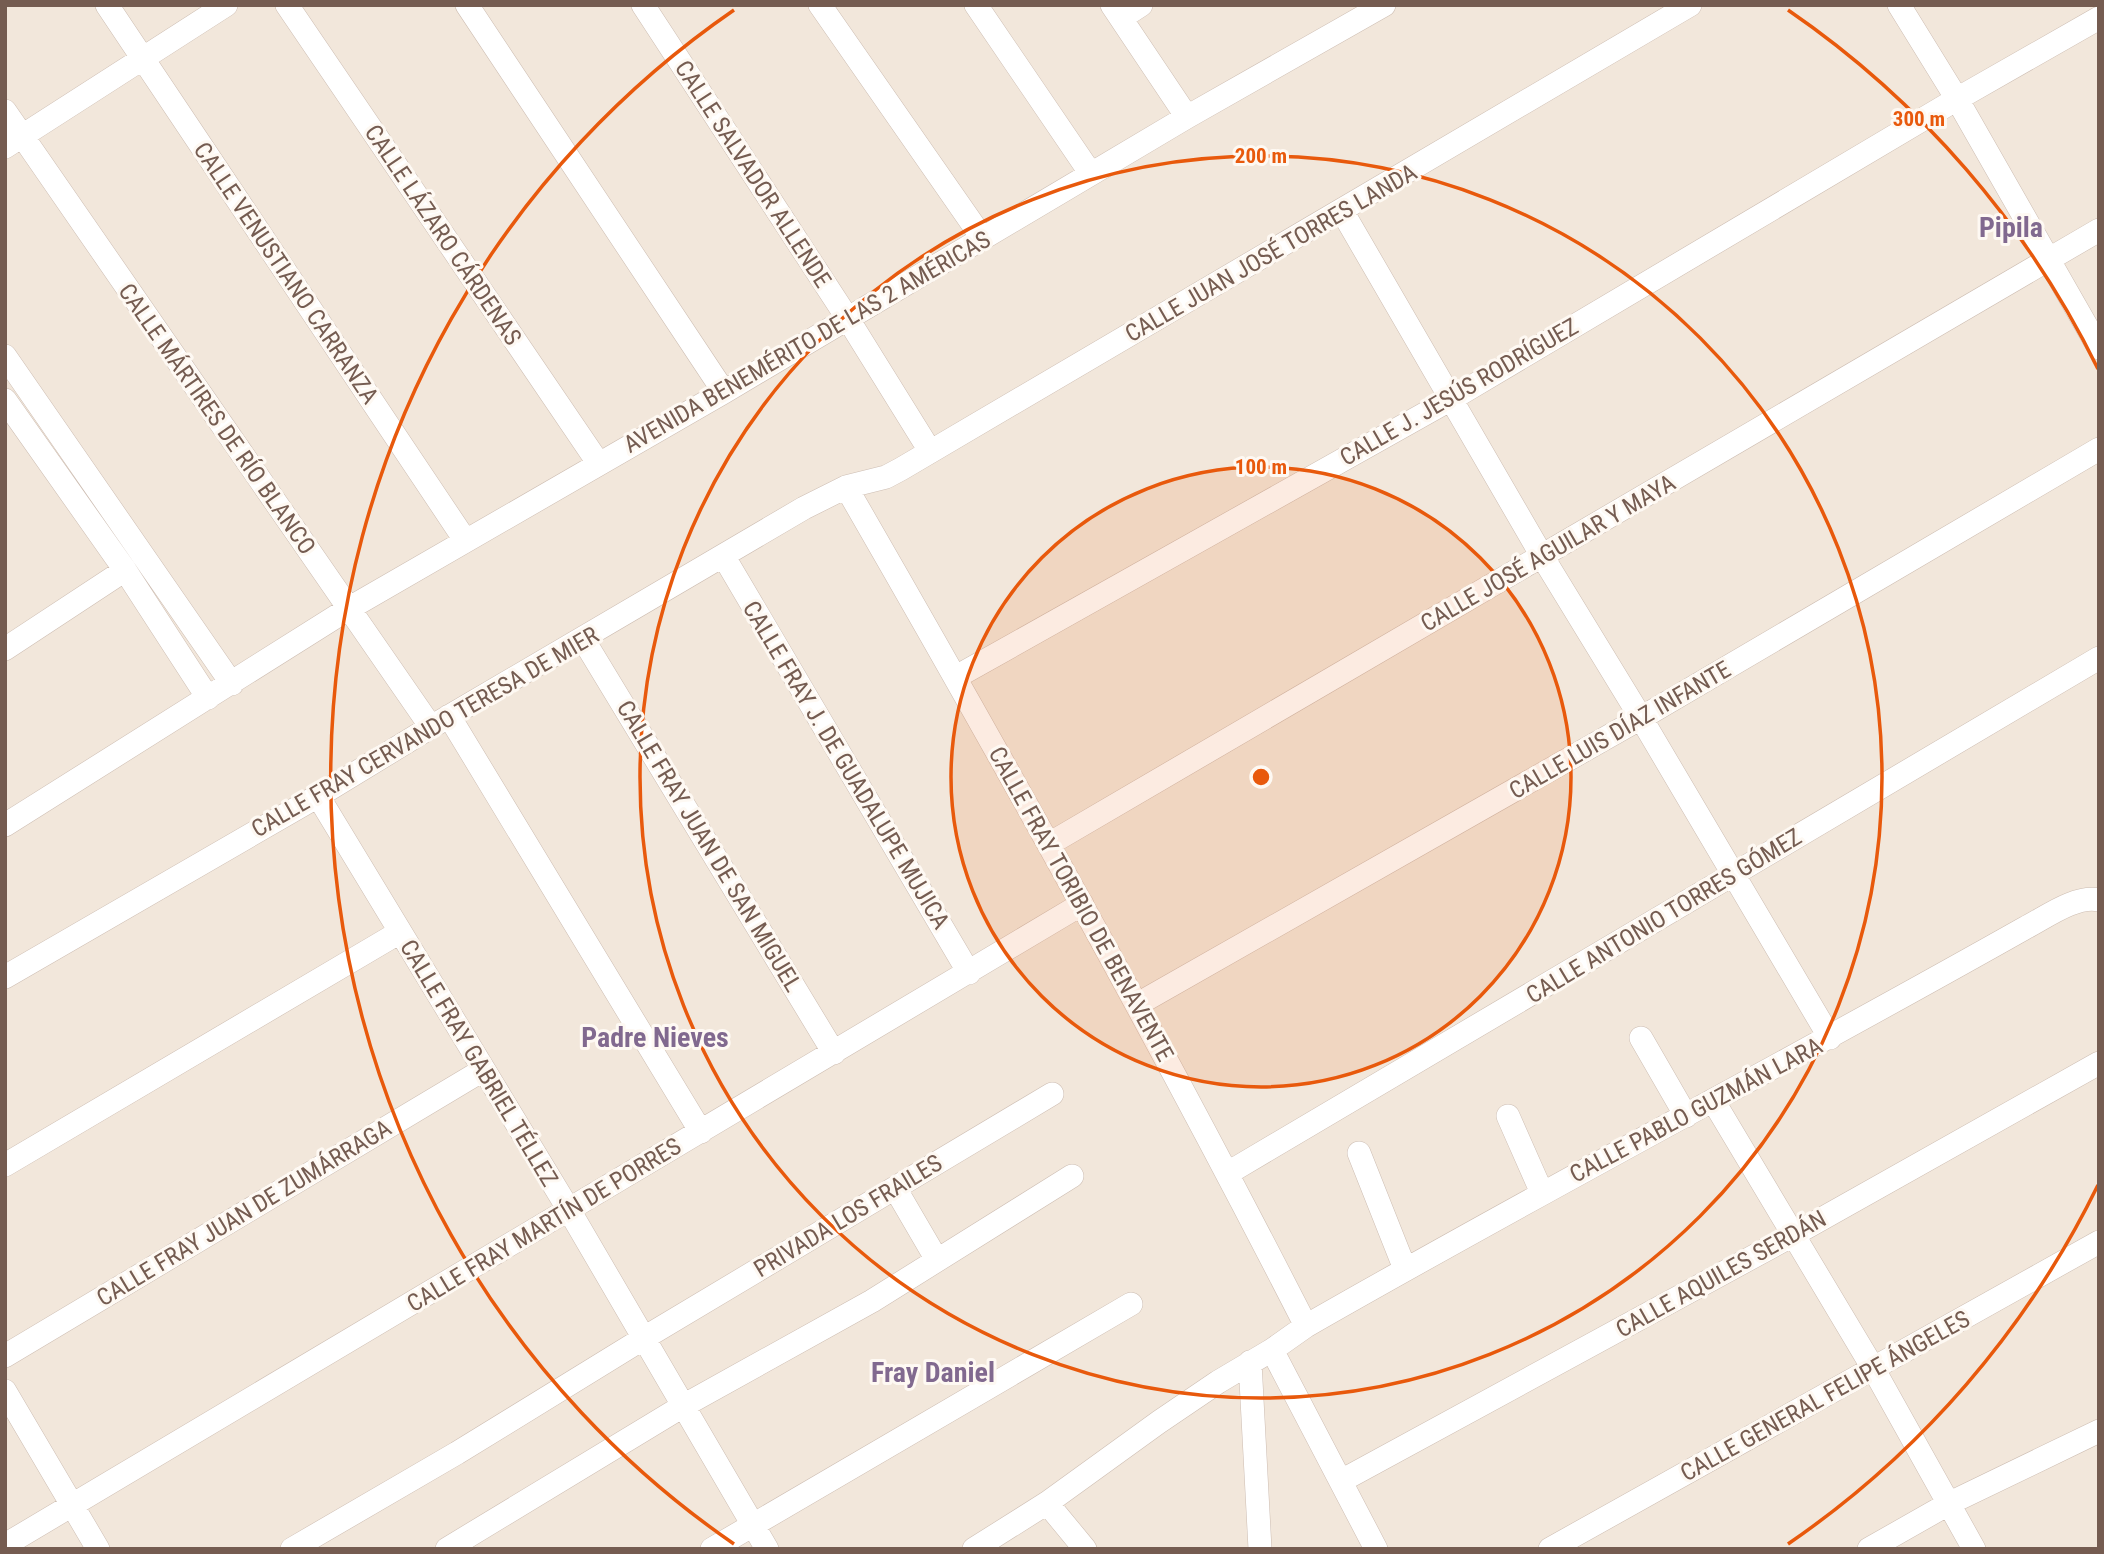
<svg xmlns="http://www.w3.org/2000/svg" width="2104" height="1554" viewBox="0 0 2104 1554" font-family="'Roboto Condensed',sans-serif">
	<rect width="100%" height="100%" fill="#fbf5ec"/>
	<path fill="#f2e7db" d="M5,5H2099V1549H5Z"/>
	<g fill="none" stroke-linecap="round" stroke-linejoin="round">
		<g stroke="#cdbdb2" stroke-width="24">
			<path id="street" d="M107,5L465,540
				M287,5L599,464
				M467,5L724,392
				M643,5L848,319L930,451
				M820,5L983,239
				M976,5L1091,174
				M1112,5L1187,117
				M1899,5L1957,99L2099,348
				M1121,18L1141,5
				M5,111L431,727
				M5,147L226,5
				M1342,211L1542,556L1641,718L1830,1038
				M5,356L232,684
				M5,400L125,570L208,698
				M846,487C1006,764 1161,1042 1306,1326
				M724,557L969,973
				M583,639L834,1053
				M5,649L125,570
				M956,677L1453,398L1957,99L2099,18
				M449,716L701,1132
				M318,796L569,1210L767,1549
				M5,825L348,609L724,392L1187,117L1384,5
				M1049,844L2099,230
				M5,977L318,796L431,727L804,508L846,487L886,477L901,469L1690,5
				M1138,1004L1641,718L2099,449
				M1641,1038L1686,1116
				M1714,1102L1873,1368L1974,1549
				M1508,1116L1542,1193
				M1359,1153L1405,1269
				M5,1165L400,932
				M1228,1173L2099,658
				M895,1188L937,1260
				M1272,1350L1376,1549
				M5,1356L483,1070
				M1250,1362L1260,1549
				M5,1391L98,1549
				M1341,1481L1793,1235L2099,1063
				M1047,1503L1085,1549
				M5,1545L1082,904
				M292,1549L457,1453L644,1338L1052,1094
				M447,1549L683,1406L872,1301L1072,1176
				M712,1549L1131,1304
				M974,1549L1047,1503L1159,1422L1218,1382L1272,1350L1306,1326C1543,1190 1786,1063 2025,928C2045,918 2075,895 2099,900
				M1550,1549L2099,1242
				M1869,1549L1950,1503L2099,1431"/>
		</g>
		<use href="#street" stroke="#fff" stroke-width="23"/>
	</g>
	<circle cx="1261" cy="777" r="310" fill="#e8590c" fill-opacity=".12"/>
	<g fill="none" stroke="#e8590c" stroke-width="3.5">
		<circle cx="1261" cy="777" r="310"/>
		<circle cx="1261" cy="777" r="621"/>
		<path d="M2098 1185A931 931 0 0 1 1788 1544M734 1544A931 931 0 0 1 734 10M1788 10A931 931 0 0 1 2098 369"/>
	</g>
	<g text-anchor="middle" stroke-width="6" stroke-linejoin="round" paint-order="stroke">
		<g font-size="24" fill="#755c51" stroke="#fef9f3">
			<text transform="translate(753 174) rotate(57)" y="8">CALLE SALVADOR ALLENDE</text>
			<text transform="translate(443 235) rotate(56)" y="8">CALLE LÁZARO CÁRDENAS</text>
			<text transform="translate(1271 253) rotate(-30)" y="8">CALLE JUAN JOSÉ TORRES LANDA</text>
			<text transform="translate(286 273) rotate(56)" y="8">CALLE VENUSTIANO CARRANZA</text>
			<text transform="translate(807 342) rotate(-30)" y="8">AVENIDA BENEMÉRITO DE LAS 2 AMÉRICAS</text>
			<text transform="translate(1459 392) rotate(-30)" y="8">CALLE J. JESÚS RODRÍGUEZ</text>
			<text transform="translate(217 419) rotate(55)" y="8">CALLE MÁRTIRES DE RÍO BLANCO</text>
			<text transform="translate(1548 553) rotate(-30)" y="8">CALLE JOSÉ AGUILAR Y MAYA</text>
			<text transform="translate(1620 730) rotate(-30)" y="8">CALLE LUIS DÍAZ INFANTE</text>
			<text transform="translate(425 732) rotate(-30)" y="8">CALLE FRAY CERVANDO TERESA DE MIER</text>
			<text transform="translate(846 765) rotate(59)" y="8">CALLE FRAY J. DE GUADALUPE MUJICA</text>
			<text transform="translate(709 846) rotate(59)" y="8">CALLE FRAY JUAN DE SAN MIGUEL</text>
			<text transform="translate(1081 904) rotate(61)" y="8">CALLE FRAY TORIBIO DE BENAVENTE</text>
			<text transform="translate(1664 916) rotate(-31)" y="8">CALLE ANTONIO TORRES GÓMEZ</text>
			<text transform="translate(479 1063) rotate(59)" y="8">CALLE FRAY GABRIEL TÉLLEZ</text>
			<text transform="translate(1696 1110) rotate(-28)" y="8">CALLE PABLO GUZMÁN LARA</text>
			<text transform="translate(244 1213) rotate(-31)" y="8">CALLE FRAY JUAN DE ZUMÁRRAGA</text>
			<text transform="translate(848 1216) rotate(-31)" y="8">PRIVADA LOS FRAILES</text>
			<text transform="translate(544 1225) rotate(-31)" y="8">CALLE FRAY MARTÍN DE PORRES</text>
			<text transform="translate(1721 1274) rotate(-29)" y="8">CALLE AQUILES SERDÁN</text>
			<text transform="translate(1825 1396) rotate(-29)" y="8">CALLE GENERAL FELIPE ÁNGELES</text>
		</g>
		<g font-size="28" font-weight="bold" fill="#81698f" stroke="#fef9f3">
			<text x="2011" y="237">Pipila</text>
			<text x="655" y="1047">Padre Nieves</text>
			<text x="933" y="1382">Fray Daniel</text>
		</g>
	</g>
	<circle cx="1261" cy="777" r="10" fill="#e8590c" stroke="#fef9f3" stroke-width="3.5"/>
	<g font-size="21" text-anchor="middle" font-weight="bold" fill="#e8590c" stroke="#fef9f3" stroke-width="6" stroke-linejoin="round" paint-order="stroke">
		<text x="1919" y="126">300 m</text>
		<text x="1261" y="163">200 m</text>
		<text x="1261" y="474">100 m</text>
	</g>
	<rect width="2104" height="1554" fill="none" stroke="#755c51" stroke-width="14"/>
</svg>
